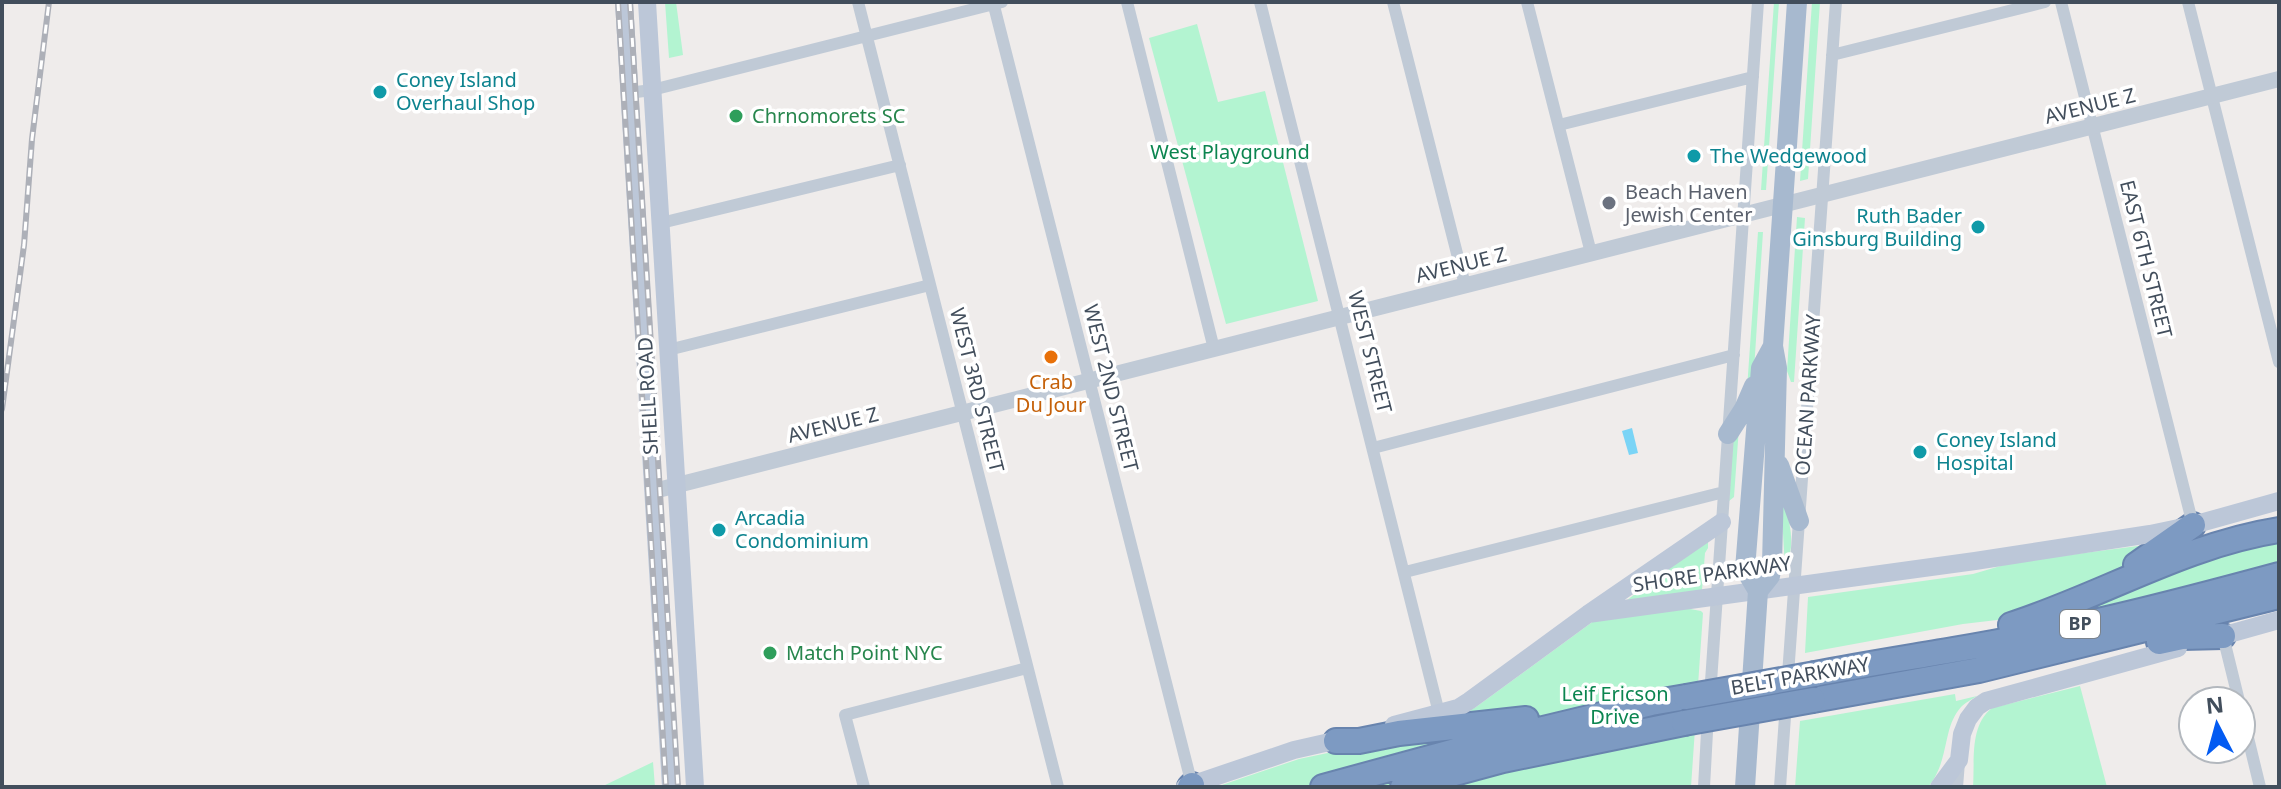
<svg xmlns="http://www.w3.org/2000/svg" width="2281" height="789" viewBox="0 0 2281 789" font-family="'Noto Sans',sans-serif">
	<rect width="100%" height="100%" fill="#efeceb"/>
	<path fill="#b3f4d1" d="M665,2H676L683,55L669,58Z
		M1774,2H1779L1766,190H1761Z
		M1812,2H1820L1808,179L1800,181Z
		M1197,24L1218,102L1265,91L1318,301L1226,324L1149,38Z
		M1797,217L1805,218L1794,382H1791L1787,371Z
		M1758,232H1763L1754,370L1747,389Z
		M1739,427L1734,497L1729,501L1733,440Z
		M1781,498C1791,521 1796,546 1785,568Z
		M2279,538V564L2143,599L2081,612L2181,566Z
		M1708,540V548L1705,553L1702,590L1627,600Z
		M2153,544L2155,548L2106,578L2014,618L1963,624L1805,653L1808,597L1973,574L2014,562Z
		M1685,608L1701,611L1703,613L1691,787H1216L1299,759L1385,741L1465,713L1476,707L1595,620Z
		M2080,686L2107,787H1973C1975,761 1969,726 1992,708Z
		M1955,694L1956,701L1977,696C1972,699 1965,703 1961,707C1942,728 1950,761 1928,787H1795L1800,721Z
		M653,762L655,787H601Z"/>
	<path fill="#7ad4f6" d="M1632,428L1638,453L1629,455L1622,431Z"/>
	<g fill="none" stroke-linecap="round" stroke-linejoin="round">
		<g stroke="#6884ae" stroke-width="28">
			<path id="motorway" d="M2136,565L2193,525
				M2011,625C2101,596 2184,545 2279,530
				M2159,642L2182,637L2223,636
				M1815,674C1861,665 1907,658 1953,650C2063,632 2172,604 2279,575
				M1813,700L1979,670L2279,596
				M1336,741H1359L1399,733L1526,719
				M1190,787L1192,785
				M1323,787L1481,744L1651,703L1686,697
				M1403,787L1503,760L1684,723"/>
		</g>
		<path stroke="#c0cad6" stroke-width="12" d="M858,2L1058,787
			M993,2L1192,785
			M1127,2L1214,349
			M1260,2L1439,713
			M1393,2L1465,285
			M1527,2L1591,253
			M2061,2L2193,525
			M2188,2L2279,362
			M1832,55L2045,2
			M628,93L652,90L1002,2
			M1559,125L1753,77
			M661,223L900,165
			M668,350L930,285
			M1373,448L1734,355
			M1405,572L1724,492
			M2223,636L2239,701
			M1710,696L1758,2
			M2241,709L2260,787
			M864,787L845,715L1027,668
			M1704,787L1708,714
			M1780,787L1836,2
			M1957,787L1959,762"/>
		<path stroke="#c0cad6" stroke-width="16" d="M654,491L2279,79"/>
		<path stroke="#bcc7d8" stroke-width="18" d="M624,2L671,787
			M647,2L695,787
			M1588,614L1975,561L2150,534L2193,525L2279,501
			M2211,639L2279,620
			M1394,725L1458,708L1469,701L1588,614L1722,522
			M1185,787L1294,750L1347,738
			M1939,787L1959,760L1962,734L1968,719L1977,707L1986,701L2178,648"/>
		<path stroke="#a7b9cf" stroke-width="20" d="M1728,434L1744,409L1754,386
			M1779,465L1799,521
			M1758,591L1770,576L1772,564L1777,368L1773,346L1797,2
			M1745,787L1758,591L1745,569L1761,368L1773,346"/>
		<use href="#motorway" stroke="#7d9ac2" stroke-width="24"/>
		<g stroke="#adb0b8" stroke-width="6">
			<path id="rail" d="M618,2L666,787
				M630,2L678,787
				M2,409L24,245L32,139L49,2"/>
		</g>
		<use href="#rail" stroke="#fff" stroke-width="3" stroke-dasharray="9" stroke-linecap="butt"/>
		<g stroke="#6884ae" stroke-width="28" stroke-linecap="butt">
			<path id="motorway-bridge" d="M1686,697L1815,674
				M1684,723L1813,700"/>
		</g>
		<use href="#motorway-bridge" stroke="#7d9ac2" stroke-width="24"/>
	</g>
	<g fill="#0f9aa8" stroke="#fff" stroke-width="3">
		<circle cx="380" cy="92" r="8"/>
		<circle cx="1694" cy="156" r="8"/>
		<circle cx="1978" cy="227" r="8"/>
		<circle cx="1920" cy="452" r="8"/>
		<circle cx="719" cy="530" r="8"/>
	</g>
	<g fill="#2e9e5b" stroke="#fff" stroke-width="3">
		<circle cx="736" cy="116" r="8"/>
		<circle cx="770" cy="653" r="8"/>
	</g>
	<circle fill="#6b7280" stroke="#fff" stroke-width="3" cx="1609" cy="203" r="8"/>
	<circle fill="#e8710a" stroke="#fff" stroke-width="3" cx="1051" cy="357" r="8"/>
	<g text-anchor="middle" stroke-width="7" stroke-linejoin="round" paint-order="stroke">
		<rect fill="#fff" stroke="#7b838d" stroke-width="2" x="2060" y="610" width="40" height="28" rx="6"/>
		<g font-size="18" font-weight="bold" fill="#424e5c">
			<text x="2080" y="630">BP</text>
		</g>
		<g font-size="20" fill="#0d838f" stroke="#fff" text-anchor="start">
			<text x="396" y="87">Coney Island<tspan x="396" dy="23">Overhaul Shop</tspan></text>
			<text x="1710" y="163">The Wedgewood</text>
			<text x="1962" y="223" text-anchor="end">Ruth Bader<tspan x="1962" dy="23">Ginsburg Building</tspan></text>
			<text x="1936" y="447">Coney Island<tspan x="1936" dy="23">Hospital</tspan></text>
			<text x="735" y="525">Arcadia<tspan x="735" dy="23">Condominium</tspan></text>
		</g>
		<g font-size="20" fill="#424e5c" stroke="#fff">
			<text transform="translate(2090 106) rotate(-14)" y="7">AVENUE Z</text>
			<text transform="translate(2146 259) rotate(76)" y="7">EAST 6TH STREET</text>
			<text transform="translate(1461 265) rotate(-14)" y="7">AVENUE Z</text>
			<text transform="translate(1370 352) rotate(76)" y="7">WEST STREET</text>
			<text transform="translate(1111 388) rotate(76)" y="7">WEST 2ND STREET</text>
			<text transform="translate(977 390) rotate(76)" y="7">WEST 3RD STREET</text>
			<text transform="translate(1808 395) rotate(-86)" y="7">OCEAN PARKWAY</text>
			<text transform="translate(648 396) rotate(-93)" y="7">SHELL ROAD</text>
			<text transform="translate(833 425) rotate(-14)" y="7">AVENUE Z</text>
			<text transform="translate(1712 574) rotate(-8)" y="7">SHORE PARKWAY</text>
			<text transform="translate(1800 676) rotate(-10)" y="7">BELT PARKWAY</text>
		</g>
		<g font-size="20" fill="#27864d" stroke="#fff" text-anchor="start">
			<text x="752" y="123">Chrnomorets SC</text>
			<text x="786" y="660">Match Point NYC</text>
		</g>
		<g font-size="20" fill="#0b8550" stroke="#fff">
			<text x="1230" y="159">West Playground</text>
			<text x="1615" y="701">Leif Ericson<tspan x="1615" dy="23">Drive</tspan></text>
		</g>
		<g font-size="20" fill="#5b616d" stroke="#fff" text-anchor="start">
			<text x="1625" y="199">Beach Haven<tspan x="1625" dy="23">Jewish Center</tspan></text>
		</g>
		<g font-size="20" fill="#c56008" stroke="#fff">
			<text x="1051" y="389">Crab<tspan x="1051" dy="23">Du Jour</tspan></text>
		</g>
	</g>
	<rect width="2281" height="789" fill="none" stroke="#424e5c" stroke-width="8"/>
	<g transform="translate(2217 725) rotate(354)"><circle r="38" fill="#ffffff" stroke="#b3b8be" stroke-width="2"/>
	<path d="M0-6L14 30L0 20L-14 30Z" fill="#035bf2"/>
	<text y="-12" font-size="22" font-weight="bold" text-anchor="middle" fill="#424e5c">N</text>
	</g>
</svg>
